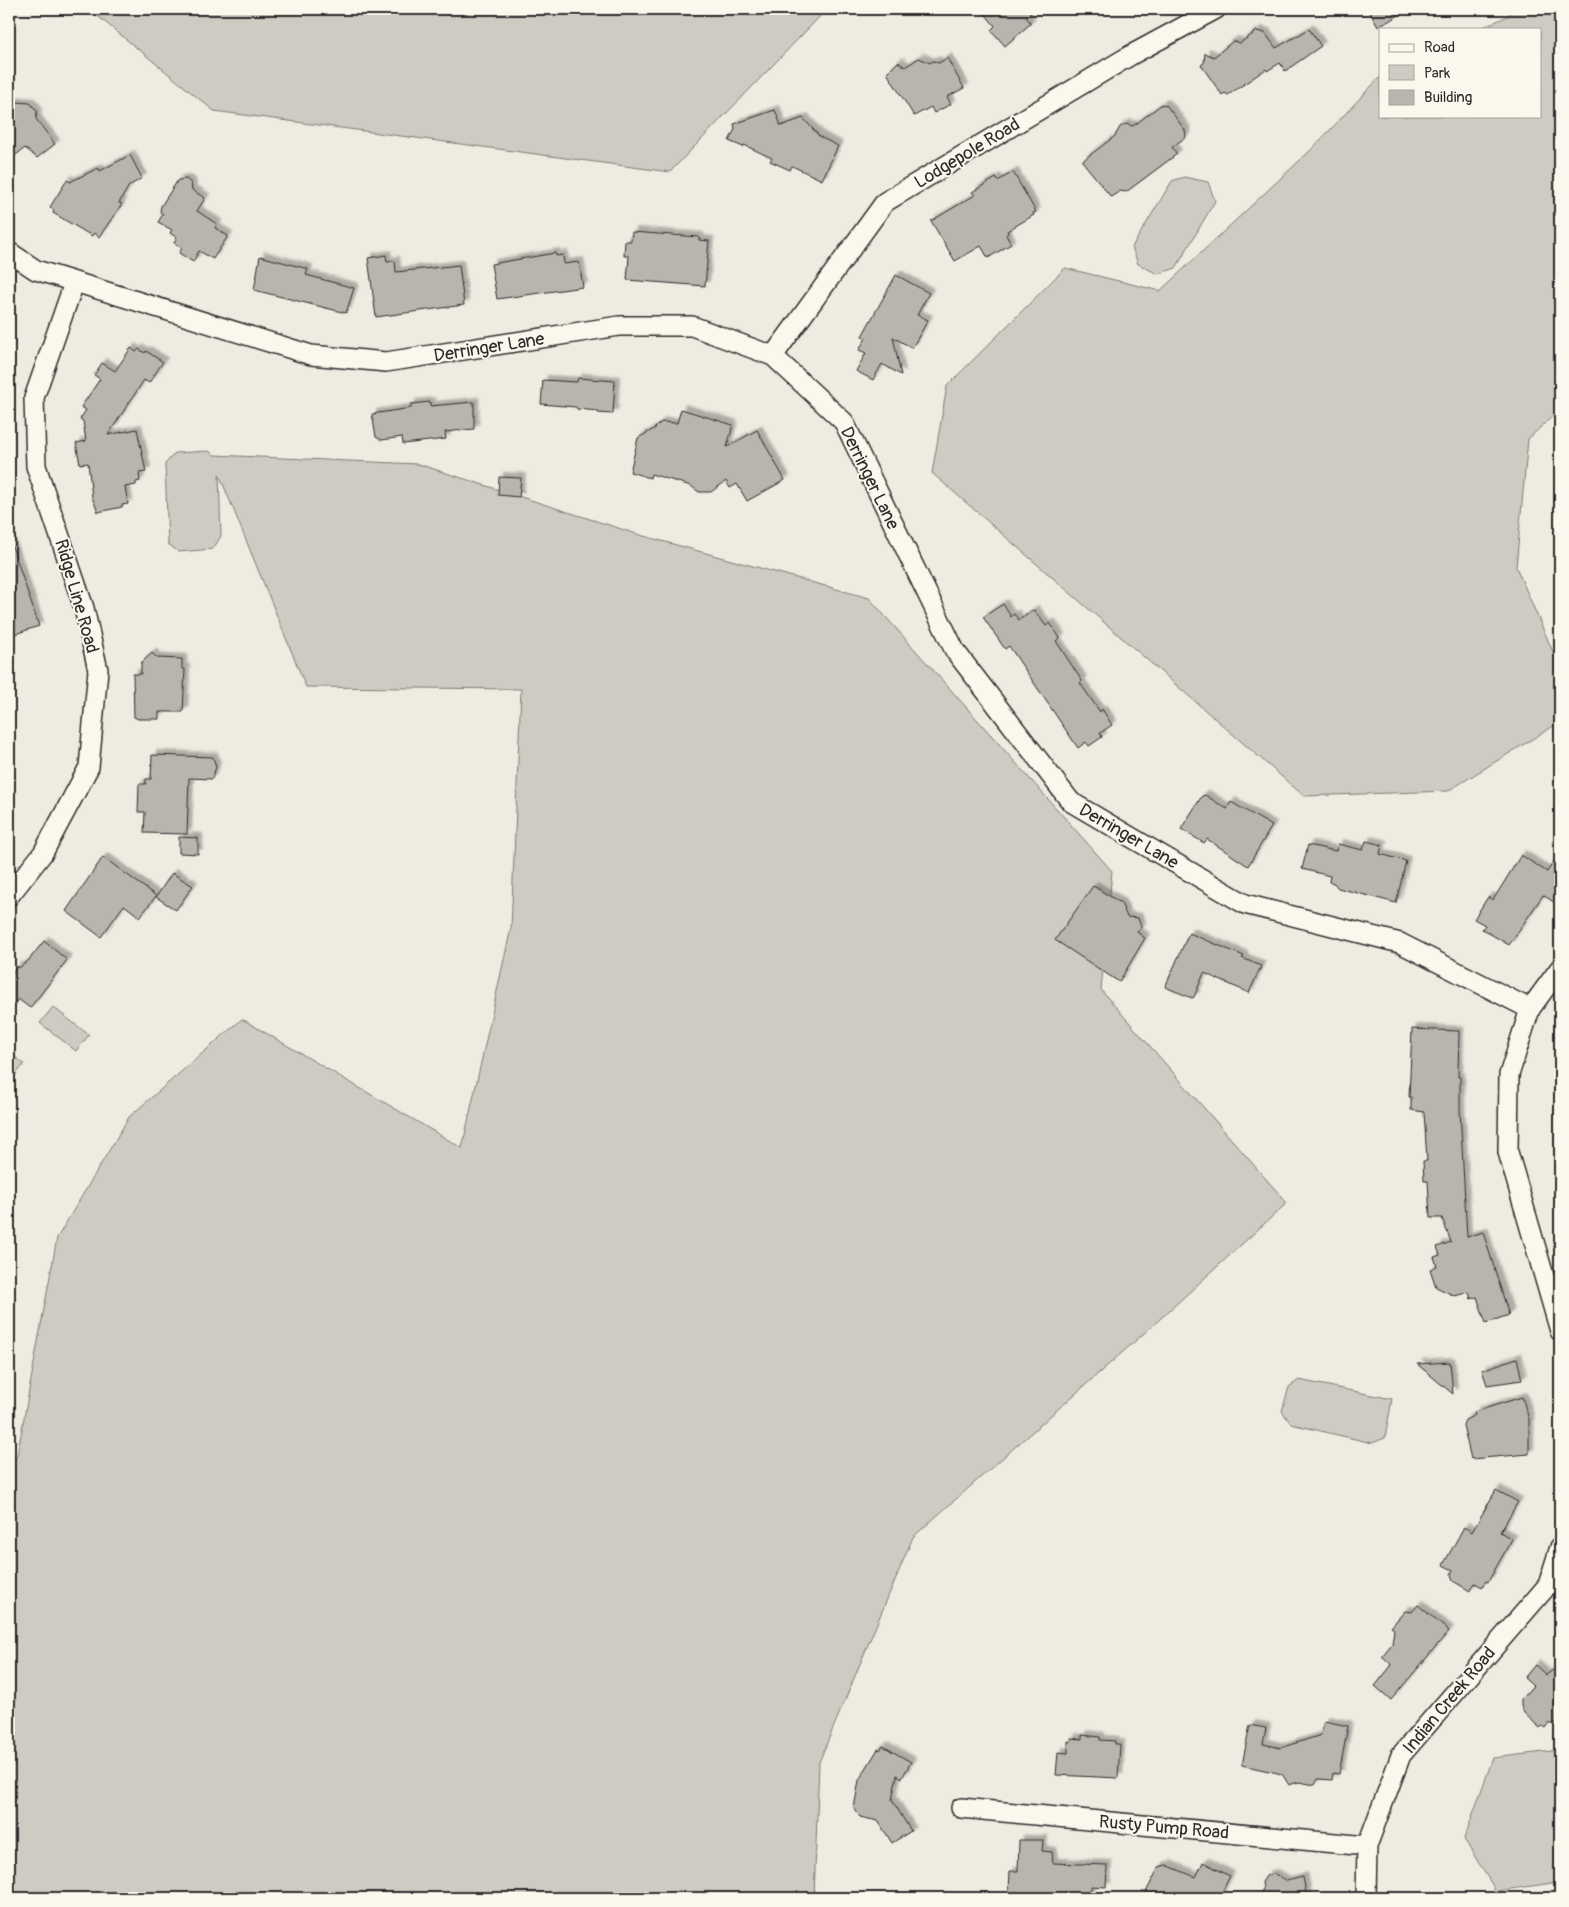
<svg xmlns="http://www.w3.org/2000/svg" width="1569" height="1907" viewBox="0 0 1569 1907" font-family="Pangolin,sans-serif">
	<defs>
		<filter id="shadow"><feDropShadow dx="4.5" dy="-4.5" stdDeviation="1" flood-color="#0004"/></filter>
	</defs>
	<rect width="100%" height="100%" fill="#eeebe0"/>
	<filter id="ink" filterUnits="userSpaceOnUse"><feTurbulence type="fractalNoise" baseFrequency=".02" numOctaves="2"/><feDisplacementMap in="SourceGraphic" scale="10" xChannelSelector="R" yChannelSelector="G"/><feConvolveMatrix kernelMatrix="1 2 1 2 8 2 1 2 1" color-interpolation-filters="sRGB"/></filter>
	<g filter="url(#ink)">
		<path fill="#cecbc2" stroke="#7c7b76" d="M89,9H827L670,172L214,111Z
			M1513,9H1560V409L1528,439L1516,567L1560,668V722L1448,791L1304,796L932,473L947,386L1065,268L1160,291L1312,149L1380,77V116H1540V29H1479L1508,16Z
			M1184,177L1208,182L1215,201L1176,268L1158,274L1138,264L1132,247L1172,181Z
			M209,451L214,455L418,464L640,535L869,598L1112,871L1101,990L1287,1203L1150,1328L913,1537L819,1762L814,1898H9V1467L17,1456L57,1238L129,1117L242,1019L462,1148L511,928L521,689L306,687L219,474L221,536L213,549L179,552L168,544L165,464L175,453Z
			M53,1007L89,1035L76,1051L40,1023Z
			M9,1052L24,1064L9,1083Z
			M1299,1380L1392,1399L1385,1438L1372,1443L1291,1424L1282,1411L1289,1387Z
			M1560,1750V1882L1496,1891L1464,1839L1493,1758Z"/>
		<path fill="#b8b5ae" stroke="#2b2b2b" filter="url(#shadow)" d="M981,9H1036L1026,17L1031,23L1005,46L991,30L995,26Z
			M1368,9H1410L1378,27Z
			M1309,29L1321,46L1285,71L1280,63L1267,71L1266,69L1228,95L1225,93L1222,95L1201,65L1204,63L1205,53L1214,57L1233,41L1240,43L1257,31L1265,33L1276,48Z
			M919,58L930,63L933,61L939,63L947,58L964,88L947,97L951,104L934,113L931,107L914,116L887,73L898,62L905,67Z
			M15,102L30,103L37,111L36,119L55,144L37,158L25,148L9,160V107Z
			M1162,104L1167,106L1185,130L1186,137L1172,147L1177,154L1126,192L1120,191L1111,197L1082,161L1115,136L1120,127L1126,124L1133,126Z
			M775,110L781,126L803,118L820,137L838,146L822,180L792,166L790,170L770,161L772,158L744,145L743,147L729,141L735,129L734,124Z
			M130,155L142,178L129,186L119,203L122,204L99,237L94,233L92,236L53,213L54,210L50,207L67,180L70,182L98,168L100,171Z
			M1013,172L1036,212L1033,213L1034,215L1007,231L1008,233L1006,235L1011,244L988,258L981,246L955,261L931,221L975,195L972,192L996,178L998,181Z
			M186,179L191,183L192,190L205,198L197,211L217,224L215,228L228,236L213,259L199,251L193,262L179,253L182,248L174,243L177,238L170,233L172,230L158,222L163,214L160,212L161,206L178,180Z
			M632,232L699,237V240L709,241L705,286L627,280L629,256H624L625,241H631Z
			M555,253L556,256L563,255L564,264L579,262L583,287L497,299L491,264Z
			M386,255L387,262L395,261L396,272L459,265L464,305L376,317L368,258Z
			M260,256L308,269L306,275L354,288L346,313L254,290Z
			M896,275L929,293L917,315L928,320L912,348L893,337L901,375L882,364L873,380L856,371L866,353L859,350L866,338L862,336Z
			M131,348L136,352L139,349L145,353L146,351L163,362L149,383L144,380L108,435L137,429L146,472L139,473L140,481L136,482V485L125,487L128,504L122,505V507L98,512L92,497L88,463L80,464L76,443L86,441L83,421L80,419L86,410L81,407L100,379L94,375L102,363L115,371Z
			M578,378L615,381L613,414L598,413V411L577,409L576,407L541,404L543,380L577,382Z
			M430,402V406L474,402V429L445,432L446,439L403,444L402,437L382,440L376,437L372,414L411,408V404Z
			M681,409L733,425L727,447L757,430L785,480L747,501L737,484L730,488L726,481L711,492H699L691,486L651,474L650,478L630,472L638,438L654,429L661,422L677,423Z
			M499,477L521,478L519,497L498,495Z
			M9,543H11L39,626L15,634L12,624L9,625Z
			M1003,604L1011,617L1014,614L1019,620L1034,610L1046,626L1050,623L1060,638L1056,641L1082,681L1080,683L1100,712L1102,709L1112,725L1100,733L1102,737L1089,746L1086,742L1078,748L1009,646L1005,649L983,617Z
			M152,653L157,658L182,659V669H185L183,712H159V719H138L134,717L133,674H141V663Z
			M152,755L213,757L216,767L212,779L189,778L187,834L144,833L145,812H138L139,784H146V779H151Z
			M1205,795L1227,809L1231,802L1272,826L1248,866L1207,839L1204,843L1181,829L1202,796Z
			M179,837L198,838V854L179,853Z
			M1366,841L1382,845L1380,854L1406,861L1396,903L1338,888L1334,883L1329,882L1330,876L1302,869L1308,845L1336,851L1338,844L1363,850Z
			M1560,852V906L1543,895L1509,945L1482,929L1485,925L1474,919L1488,897L1493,900L1521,855L1547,872Z
			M103,857L156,896L140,917L124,905L101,937L66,911Z
			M172,873L193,886L176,910L156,897Z
			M1093,886L1121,903L1127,917L1138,918L1141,927L1137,932L1145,938L1119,982L1055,940Z
			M1189,933L1244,956L1242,958L1261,966L1249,993L1204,973L1194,997L1192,998L1165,987Z
			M44,941L67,960L30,1008L18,999L9,1011V977L17,966L19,968L29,960Z
			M1412,1029L1459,1031L1458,1077H1460V1111L1467,1237L1483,1232L1509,1315L1486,1323L1477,1297L1471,1299L1469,1292L1455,1296L1436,1287L1430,1269L1437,1266L1434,1257L1440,1255L1437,1247L1451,1242L1442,1218H1430L1428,1181H1424L1423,1161H1427L1424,1112L1411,1110V1097H1409Z
			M1517,1358L1522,1380L1487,1385L1482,1370Z
			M1450,1362L1453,1394L1417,1364Z
			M1522,1397L1529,1419V1454L1471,1459L1463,1425L1465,1420L1475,1415L1474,1412Z
			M1496,1490L1518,1502L1500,1532L1512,1539L1488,1582L1486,1581L1482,1587L1475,1583L1470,1591L1453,1581L1451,1574L1453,1570L1443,1565L1464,1527L1472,1532Z
			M1418,1605L1449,1631L1391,1700L1375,1686L1392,1665L1382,1656L1392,1644L1394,1629L1391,1627L1405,1611L1412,1612Z
			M1535,1665L1546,1675L1560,1665V1718L1555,1724H1548L1545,1728L1542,1726L1540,1728L1524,1713L1521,1705V1699L1533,1686L1524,1678Z
			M1324,1721L1348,1726L1339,1774L1333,1773L1332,1780L1318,1779L1315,1785L1299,1782L1289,1785L1282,1774L1242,1765L1250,1725L1266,1728L1263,1744L1281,1748L1321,1735Z
			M1082,1735L1100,1737V1740L1115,1741V1744H1120L1118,1778L1056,1775L1058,1752L1068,1753V1741L1071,1742V1738L1082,1739Z
			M883,1746L911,1762L902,1778L897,1775L892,1800L911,1831L892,1843L878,1821L860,1817L854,1808L859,1780L878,1749L880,1750Z
			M1019,1840H1043L1042,1851L1052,1852L1053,1863L1107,1865L1106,1887L1091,1886V1894H1043V1897L1018,1896V1892H1009L1010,1871H1018Z
			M1203,1862L1230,1876L1219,1898H1143L1159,1867L1166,1865L1196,1877Z
			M1274,1874L1286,1881L1303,1877L1307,1898H1257L1263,1889L1262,1882L1267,1875Z"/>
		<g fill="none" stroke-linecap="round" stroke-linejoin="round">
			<g stroke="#2b2b2b" stroke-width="22">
				<path id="street" d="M9,252L36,270L311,355L386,362L619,326H692L773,356L844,422L955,651L1071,802L1245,904L1400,943L1530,1009
					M773,356L885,202L1131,55L1216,9
					M9,896L43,853L89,767L98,670L84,608L36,466L34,398L74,283
					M1560,968L1530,1009L1509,1075L1508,1152L1560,1331
					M961,1808L1367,1846
					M1366,1898L1367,1846L1401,1755L1548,1585L1560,1547"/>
			</g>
			<use href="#street" stroke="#fbf7ec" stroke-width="19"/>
		</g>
	</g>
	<g text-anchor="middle" stroke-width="4" stroke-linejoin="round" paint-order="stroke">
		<g font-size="18" fill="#2b2b2b" stroke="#fbf7ec">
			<text transform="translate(967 153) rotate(-31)" y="6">Lodgepole Road</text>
			<text transform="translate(489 347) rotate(-9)" y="6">Derringer Lane</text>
			<text transform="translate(870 478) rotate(64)" y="6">Derringer Lane</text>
			<text transform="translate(77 596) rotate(74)" y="6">Ridge Line Road</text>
			<text transform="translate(1129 836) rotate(30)" y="6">Derringer Lane</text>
			<text transform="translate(1449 1700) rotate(-50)" y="6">Indian Creek Road</text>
			<text transform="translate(1164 1827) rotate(5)" y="6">Rusty Pump Road</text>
		</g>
	</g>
	<rect width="1569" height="1907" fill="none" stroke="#fbf7ec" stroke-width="30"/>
	<rect x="15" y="15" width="1539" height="1877" fill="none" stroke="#2b2b2b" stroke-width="2" filter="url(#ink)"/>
	<rect x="1379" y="28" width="162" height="90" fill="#fbf7ec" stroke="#a8a59f"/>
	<rect x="1389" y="44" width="25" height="8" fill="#fbf7ec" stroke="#a8a59f"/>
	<text x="1424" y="52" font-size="15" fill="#2b2b2b">Road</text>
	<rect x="1389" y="65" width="25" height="15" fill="#cecbc2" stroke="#a8a59f"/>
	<text x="1424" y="78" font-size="15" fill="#2b2b2b">Park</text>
	<rect x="1389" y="90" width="25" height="15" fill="#b8b5ae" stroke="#a8a59f"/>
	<text x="1424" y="102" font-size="15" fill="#2b2b2b">Building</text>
</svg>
